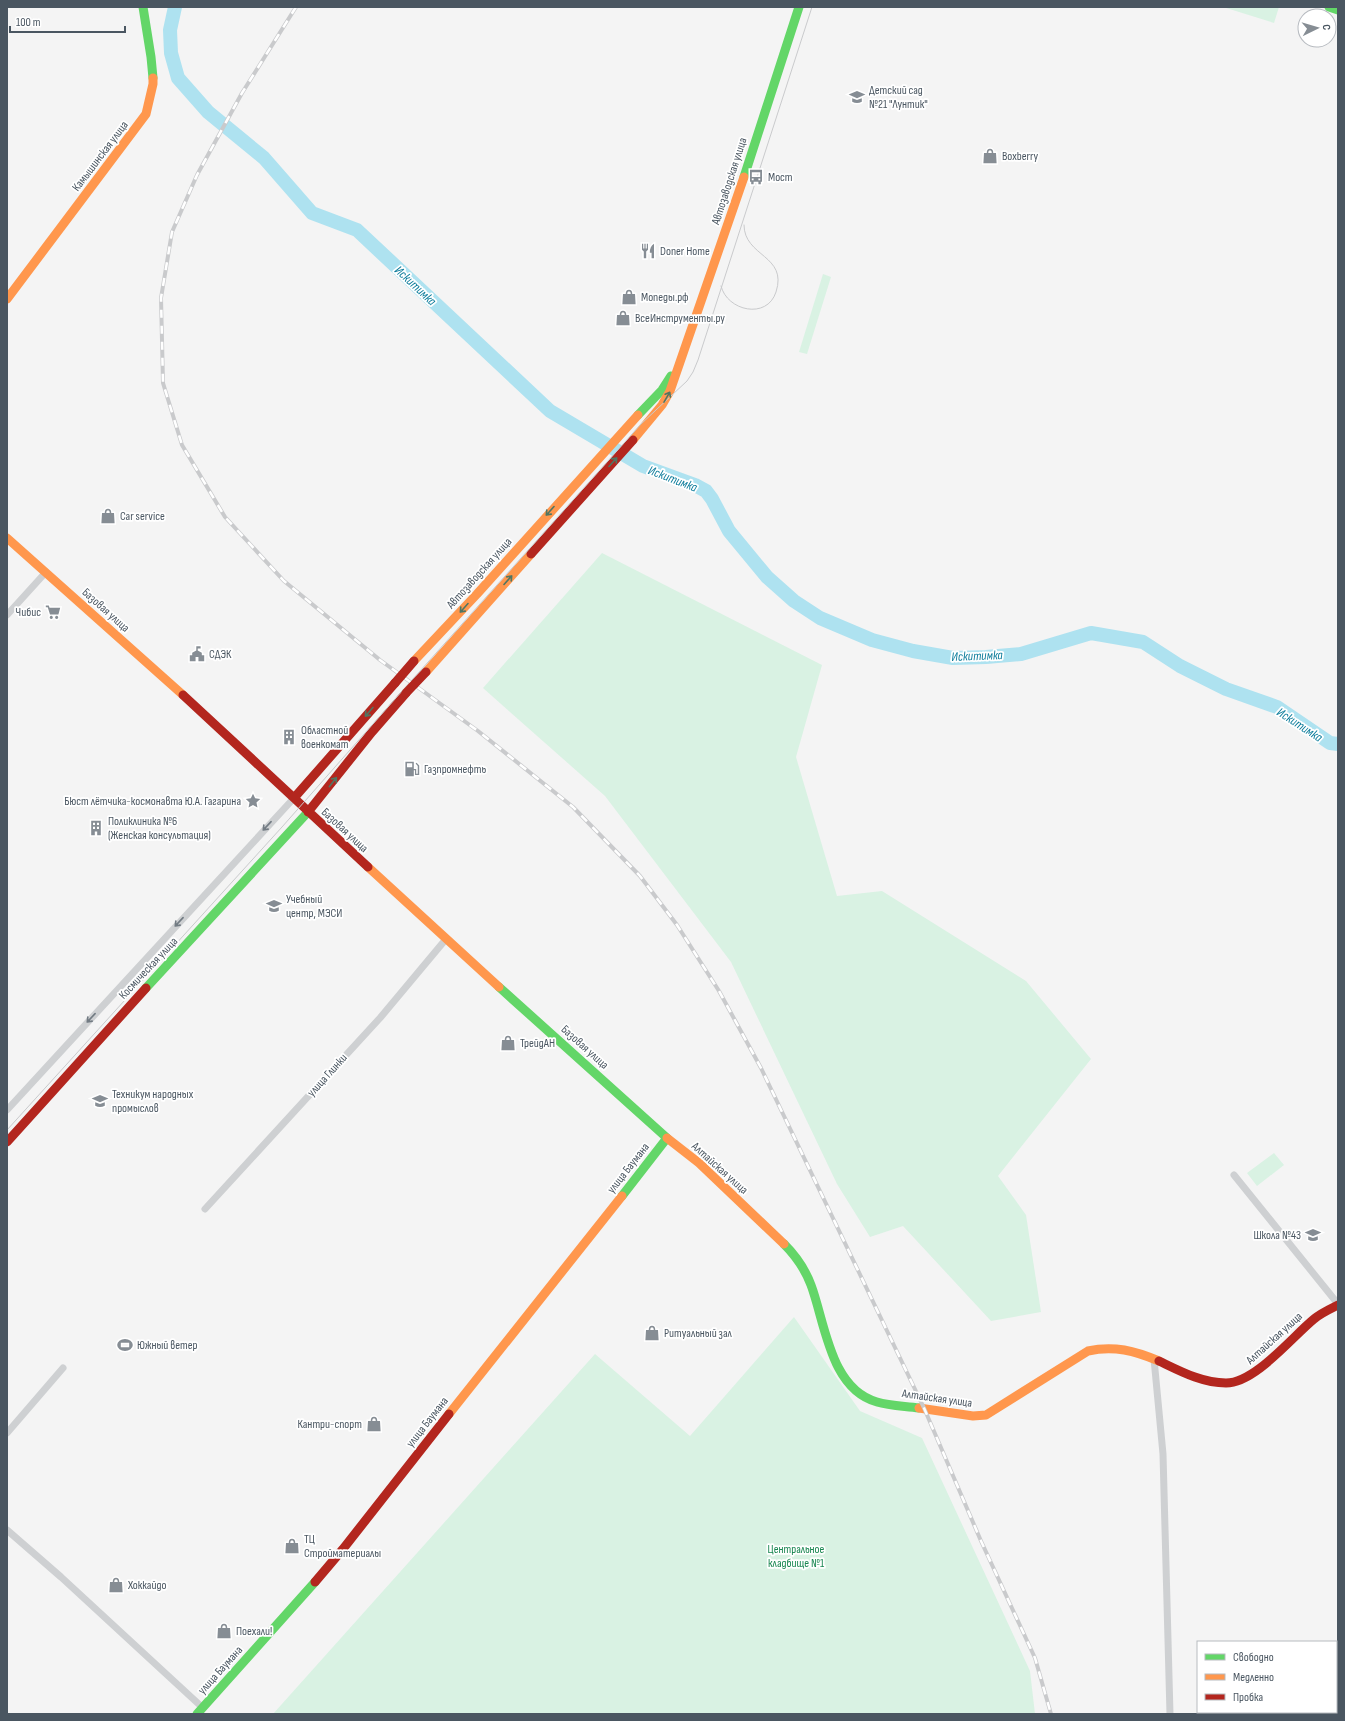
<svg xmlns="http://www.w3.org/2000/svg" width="1345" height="1721" viewBox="0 0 1345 1721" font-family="'Sofia Sans Condensed',sans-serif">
	<rect width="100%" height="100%" fill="#f4f4f4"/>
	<path fill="#d9f2e3" d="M1223,7H1279L1274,23Z
		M823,274L831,277L807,354L799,352Z
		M602,553L822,665L796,757L837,896L882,891L1026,981L1091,1059L998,1176L1026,1215L1041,1312L991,1321L903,1226L870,1237L837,1184L731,962L605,796L483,688Z
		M1274,1153L1284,1165L1257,1186L1247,1173Z
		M794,1317L860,1411L922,1438L1030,1671L1035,1714H273L595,1354L690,1436Z"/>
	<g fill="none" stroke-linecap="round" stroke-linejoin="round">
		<path stroke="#aee2f0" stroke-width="14" d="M175,7L170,30L171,53L178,78L208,112L264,158L312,213L357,230L550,411L643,466L695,485L706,491L712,499L729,531L767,577L794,601L820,618L872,640L913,651L953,658L986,657L1021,654L1091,633L1143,642L1180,666L1226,689L1277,707L1330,743L1338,744"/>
		<path stroke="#ced0d2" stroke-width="7" d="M7,615L46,572
			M7,1110L294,798
			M1234,1175L1338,1304
			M205,1209L380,1018L446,939
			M1154,1359L1163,1454L1170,1714
			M7,1433L63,1368
			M7,1530L61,1577L203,1708"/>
		<path stroke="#63d668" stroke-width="9" d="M143,7L151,57L153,78
			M1329,7L1338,10
			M744,177L799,7
			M638,415L662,390L671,376
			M499,987L667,1138L622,1196
			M146,988L308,812
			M784,1244C796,1256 805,1269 811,1285C825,1322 830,1389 877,1402C890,1406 905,1406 919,1408
			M197,1714L315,1582"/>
		<path stroke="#ff974d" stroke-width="9" d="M7,299L146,114L153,84V78
			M633,440L662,405L670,391L744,177
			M7,538L183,695
			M414,661L477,594L638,415
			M426,672L531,554
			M368,867L499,987
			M667,1138L699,1163L784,1244
			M919,1408L973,1416L986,1415L1088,1351C1114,1345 1135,1351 1159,1361
			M449,1414L622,1196"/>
		<path stroke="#b3261e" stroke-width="9" d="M531,554L633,440
			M183,695L294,798
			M308,812L372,732L406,693
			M368,867L294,798L395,683
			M7,1142L146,988
			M1159,1361C1180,1371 1202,1383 1226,1383C1255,1383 1292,1337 1314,1319C1321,1313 1330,1309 1338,1305
			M315,1582L343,1549L449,1414"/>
		<path stroke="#c9cacc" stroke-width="1" d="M721,286C727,311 767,320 776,292C788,255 744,257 744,225
			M7,1130L282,827L403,690L641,424L687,381L693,372L698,360L812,7"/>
		<g stroke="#c9cacc" stroke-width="4">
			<path id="rail" d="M296,7L242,93L197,175L172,232L161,298L163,383L182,445L225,517L284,581L380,660L478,731L573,807L640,876L677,925L719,991L761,1068L924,1408L981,1541L1035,1658L1051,1714"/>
		</g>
		<use href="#rail" stroke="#fff" stroke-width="2.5" stroke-dasharray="8" stroke-linecap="butt"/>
		<path stroke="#b3261e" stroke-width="9" d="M395,683L414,661
			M406,693L426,672"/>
	</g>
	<defs><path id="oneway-shaft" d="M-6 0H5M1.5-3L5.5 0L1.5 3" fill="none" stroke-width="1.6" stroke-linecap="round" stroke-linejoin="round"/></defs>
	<g stroke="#507663">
		<use href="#oneway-shaft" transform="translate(667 397) rotate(-60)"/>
		<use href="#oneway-shaft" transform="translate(613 462) rotate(-48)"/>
		<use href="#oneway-shaft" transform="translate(550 511) rotate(132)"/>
		<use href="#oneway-shaft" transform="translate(508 580) rotate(-48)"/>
		<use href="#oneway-shaft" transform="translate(464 608) rotate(132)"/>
		<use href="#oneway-shaft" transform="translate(369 712) rotate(131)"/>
		<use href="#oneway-shaft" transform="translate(333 782) rotate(-52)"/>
	</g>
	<g stroke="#727b83">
		<use href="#oneway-shaft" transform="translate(267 826) rotate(133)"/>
		<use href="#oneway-shaft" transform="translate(179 922) rotate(133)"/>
		<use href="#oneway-shaft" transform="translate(91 1018) rotate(133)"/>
	</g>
	<defs>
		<g id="school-bare" transform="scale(1.2)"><path d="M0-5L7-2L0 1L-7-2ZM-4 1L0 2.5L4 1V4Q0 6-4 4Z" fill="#868d94" stroke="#fff" stroke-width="2.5" paint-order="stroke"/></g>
		<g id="shop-bare" transform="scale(1.2)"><path d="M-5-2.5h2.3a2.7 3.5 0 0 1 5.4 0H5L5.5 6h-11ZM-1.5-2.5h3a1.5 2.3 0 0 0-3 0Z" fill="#868d94" stroke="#fff" stroke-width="2.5" paint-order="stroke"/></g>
		<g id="bus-bare" transform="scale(1.2)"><path d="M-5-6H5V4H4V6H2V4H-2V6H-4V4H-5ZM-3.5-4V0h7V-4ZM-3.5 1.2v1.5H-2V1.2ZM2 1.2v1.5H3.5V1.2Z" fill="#868d94" stroke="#fff" stroke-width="2.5" paint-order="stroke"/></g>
		<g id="restaurant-bare" transform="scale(1.2)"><path d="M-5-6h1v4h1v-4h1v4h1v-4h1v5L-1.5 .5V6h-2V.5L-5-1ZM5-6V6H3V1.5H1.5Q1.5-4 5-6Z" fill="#868d94" stroke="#fff" stroke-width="2.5" paint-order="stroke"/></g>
		<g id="supermarket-bare" transform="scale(1.2)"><path d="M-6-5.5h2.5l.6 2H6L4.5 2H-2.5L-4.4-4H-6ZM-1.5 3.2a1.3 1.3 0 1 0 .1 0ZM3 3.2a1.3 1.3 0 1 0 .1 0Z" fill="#868d94" stroke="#fff" stroke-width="2.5" paint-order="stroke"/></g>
		<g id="civic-bare" transform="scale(1.2)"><path d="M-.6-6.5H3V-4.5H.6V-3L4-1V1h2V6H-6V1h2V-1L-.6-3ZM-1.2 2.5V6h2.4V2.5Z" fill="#868d94" stroke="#fff" stroke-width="2.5" paint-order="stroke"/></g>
		<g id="building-bare" transform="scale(1.2)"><path d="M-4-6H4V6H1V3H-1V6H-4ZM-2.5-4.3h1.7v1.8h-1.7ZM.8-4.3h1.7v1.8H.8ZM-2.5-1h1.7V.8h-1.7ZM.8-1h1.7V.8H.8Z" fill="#868d94" stroke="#fff" stroke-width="2.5" paint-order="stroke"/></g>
		<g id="fuel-bare" transform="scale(1.2)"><path d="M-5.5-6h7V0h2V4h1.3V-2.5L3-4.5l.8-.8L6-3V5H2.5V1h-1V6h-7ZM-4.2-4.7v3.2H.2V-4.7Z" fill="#868d94" stroke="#fff" stroke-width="2.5" paint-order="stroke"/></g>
		<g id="sight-bare" transform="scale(1.2)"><path d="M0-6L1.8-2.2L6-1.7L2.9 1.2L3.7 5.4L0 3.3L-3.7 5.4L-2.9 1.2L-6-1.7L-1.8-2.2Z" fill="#868d94" stroke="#fff" stroke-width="2.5" paint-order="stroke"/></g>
		<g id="university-bare" transform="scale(1.2)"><path d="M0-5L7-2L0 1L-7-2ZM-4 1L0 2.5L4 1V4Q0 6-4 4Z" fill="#868d94" stroke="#fff" stroke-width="2.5" paint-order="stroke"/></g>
		<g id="stadium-bare" transform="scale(1.2)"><path d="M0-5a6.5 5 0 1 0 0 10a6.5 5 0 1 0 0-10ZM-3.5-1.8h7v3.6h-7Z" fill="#868d94" stroke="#fff" stroke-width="2.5" paint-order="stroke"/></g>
	</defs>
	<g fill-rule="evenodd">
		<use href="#school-bare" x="857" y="97"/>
		<use href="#shop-bare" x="990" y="156"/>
		<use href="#bus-bare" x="756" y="177"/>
		<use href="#restaurant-bare" x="648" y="251"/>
		<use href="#shop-bare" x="629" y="297"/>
		<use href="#shop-bare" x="623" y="318"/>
		<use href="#shop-bare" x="108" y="516"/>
		<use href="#supermarket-bare" x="53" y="612"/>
		<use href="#civic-bare" x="197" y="654"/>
		<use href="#building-bare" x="289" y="737"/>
		<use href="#fuel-bare" x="412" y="769"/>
		<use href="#sight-bare" x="253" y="801"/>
		<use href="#building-bare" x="96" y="828"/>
		<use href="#school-bare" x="274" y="906"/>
		<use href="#shop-bare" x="508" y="1043"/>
		<use href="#university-bare" x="100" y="1101"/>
		<use href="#school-bare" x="1313" y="1235"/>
		<use href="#shop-bare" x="652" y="1333"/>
		<use href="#stadium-bare" x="125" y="1345"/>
		<use href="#shop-bare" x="374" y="1424"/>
		<use href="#shop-bare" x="292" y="1546"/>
		<use href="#shop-bare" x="116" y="1585"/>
		<use href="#shop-bare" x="224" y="1631"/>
	</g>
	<g text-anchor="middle" stroke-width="3.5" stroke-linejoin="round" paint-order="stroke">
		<g font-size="12" fill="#4a5661" stroke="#fff" text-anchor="start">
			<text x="869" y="94">Детский сад<tspan x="869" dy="14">№21 "Лунтик"</tspan></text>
			<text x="1002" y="160">Boxberry</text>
			<text x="768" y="181">Мост</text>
			<text x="660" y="255">Doner Home</text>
			<text x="641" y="301">Мопеды.рф</text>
			<text x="635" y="322">ВсеИнструменты.ру</text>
			<text x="120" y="520">Car service</text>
			<text x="41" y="616" text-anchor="end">Чибис</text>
			<text x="209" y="658">СДЭК</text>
			<text x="301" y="734">Областной<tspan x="301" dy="14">военкомат</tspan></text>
			<text x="424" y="773">Газпромнефть</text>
			<text x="241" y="805" text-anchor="end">Бюст лётчика-космонавта Ю.А. Гагарина</text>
			<text x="108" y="825">Поликлиника №6<tspan x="108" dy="14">(Женская консультация)</tspan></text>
			<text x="286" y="903">Учебный<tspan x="286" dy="14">центр, МЭСИ</tspan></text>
			<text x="520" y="1047">ТрейдАН</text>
			<text x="112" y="1098">Техникум народных<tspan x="112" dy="14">промыслов</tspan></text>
			<text x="1301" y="1239" text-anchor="end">Школа №43</text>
			<text x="664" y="1337">Ритуальный зал</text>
			<text x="137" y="1349">Южный ветер</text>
			<text x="362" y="1428" text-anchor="end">Кантри-спорт</text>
			<text x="304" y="1543">ТЦ<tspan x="304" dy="14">Стройматериалы</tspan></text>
			<text x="128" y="1589">Хоккайдо</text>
			<text x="236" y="1635">Поехали!</text>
		</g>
		<g font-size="12" fill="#4a5661" stroke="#fff">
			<text transform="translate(100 156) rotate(-53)" y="4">Камышинская улица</text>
			<text transform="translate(729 181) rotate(-72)" y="4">Автозаводская улица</text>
			<text transform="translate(479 573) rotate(-48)" y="4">Автозаводская улица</text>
			<text transform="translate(106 610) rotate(42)" y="4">Базовая улица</text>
			<text transform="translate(345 830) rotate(43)" y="4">Базовая улица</text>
			<text transform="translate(148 968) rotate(-47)" y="4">Космическая улица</text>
			<text transform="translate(585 1047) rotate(42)" y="4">Базовая улица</text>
			<text transform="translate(327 1075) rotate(-48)" y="4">улица Глинки</text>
			<text transform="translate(628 1168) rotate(-52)" y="4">улица Баумана</text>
			<text transform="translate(720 1168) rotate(42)" y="4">Алтайская улица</text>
			<text transform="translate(1274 1338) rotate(-42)" y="4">Алтайская улица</text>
			<text transform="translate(937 1398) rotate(8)" y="4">Алтайская улица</text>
			<text transform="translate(427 1422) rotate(-52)" y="4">улица Баумана</text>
			<text transform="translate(220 1670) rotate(-48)" y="4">улица Баумана</text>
		</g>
		<g font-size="12" fill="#17864f" stroke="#fff">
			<text x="796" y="1553">Центральное<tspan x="796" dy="14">кладбище №1</tspan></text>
		</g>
		<g font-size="13" font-style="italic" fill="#0c7c9b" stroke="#fff">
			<text transform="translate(416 285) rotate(43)" y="5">Искитимка</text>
			<text transform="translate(673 478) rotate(21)" y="5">Искитимка</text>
			<text transform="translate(977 655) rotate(-2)" y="5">Искитимка</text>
			<text transform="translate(1300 724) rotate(33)" y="5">Искитимка</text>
		</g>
	</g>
	<rect width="1345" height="1721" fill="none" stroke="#4a5661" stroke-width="16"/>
	<rect x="1197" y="1641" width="140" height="72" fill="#ffffff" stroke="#b7bbc0"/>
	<rect x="1205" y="1654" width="20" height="6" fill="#63d668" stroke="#b7bbc0"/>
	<text x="1233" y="1661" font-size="12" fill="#4a5661">Свободно</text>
	<rect x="1205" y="1674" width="20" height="6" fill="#ff974d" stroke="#b7bbc0"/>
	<text x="1233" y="1681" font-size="12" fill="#4a5661">Медленно</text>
	<rect x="1205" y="1694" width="20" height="6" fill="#b3261e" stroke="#b7bbc0"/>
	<text x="1233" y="1701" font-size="12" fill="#4a5661">Пробка</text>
	<g transform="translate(1317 28) rotate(85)"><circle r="19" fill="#ffffff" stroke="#b7bbc0"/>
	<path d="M0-3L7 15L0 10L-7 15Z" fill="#868d94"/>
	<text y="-6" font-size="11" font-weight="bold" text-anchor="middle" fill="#4a5661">С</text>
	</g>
	<path d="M10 26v6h115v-6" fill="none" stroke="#4a5661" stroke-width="2"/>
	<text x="16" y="26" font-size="12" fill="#4a5661" stroke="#ffffff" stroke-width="3" paint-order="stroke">100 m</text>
</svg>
